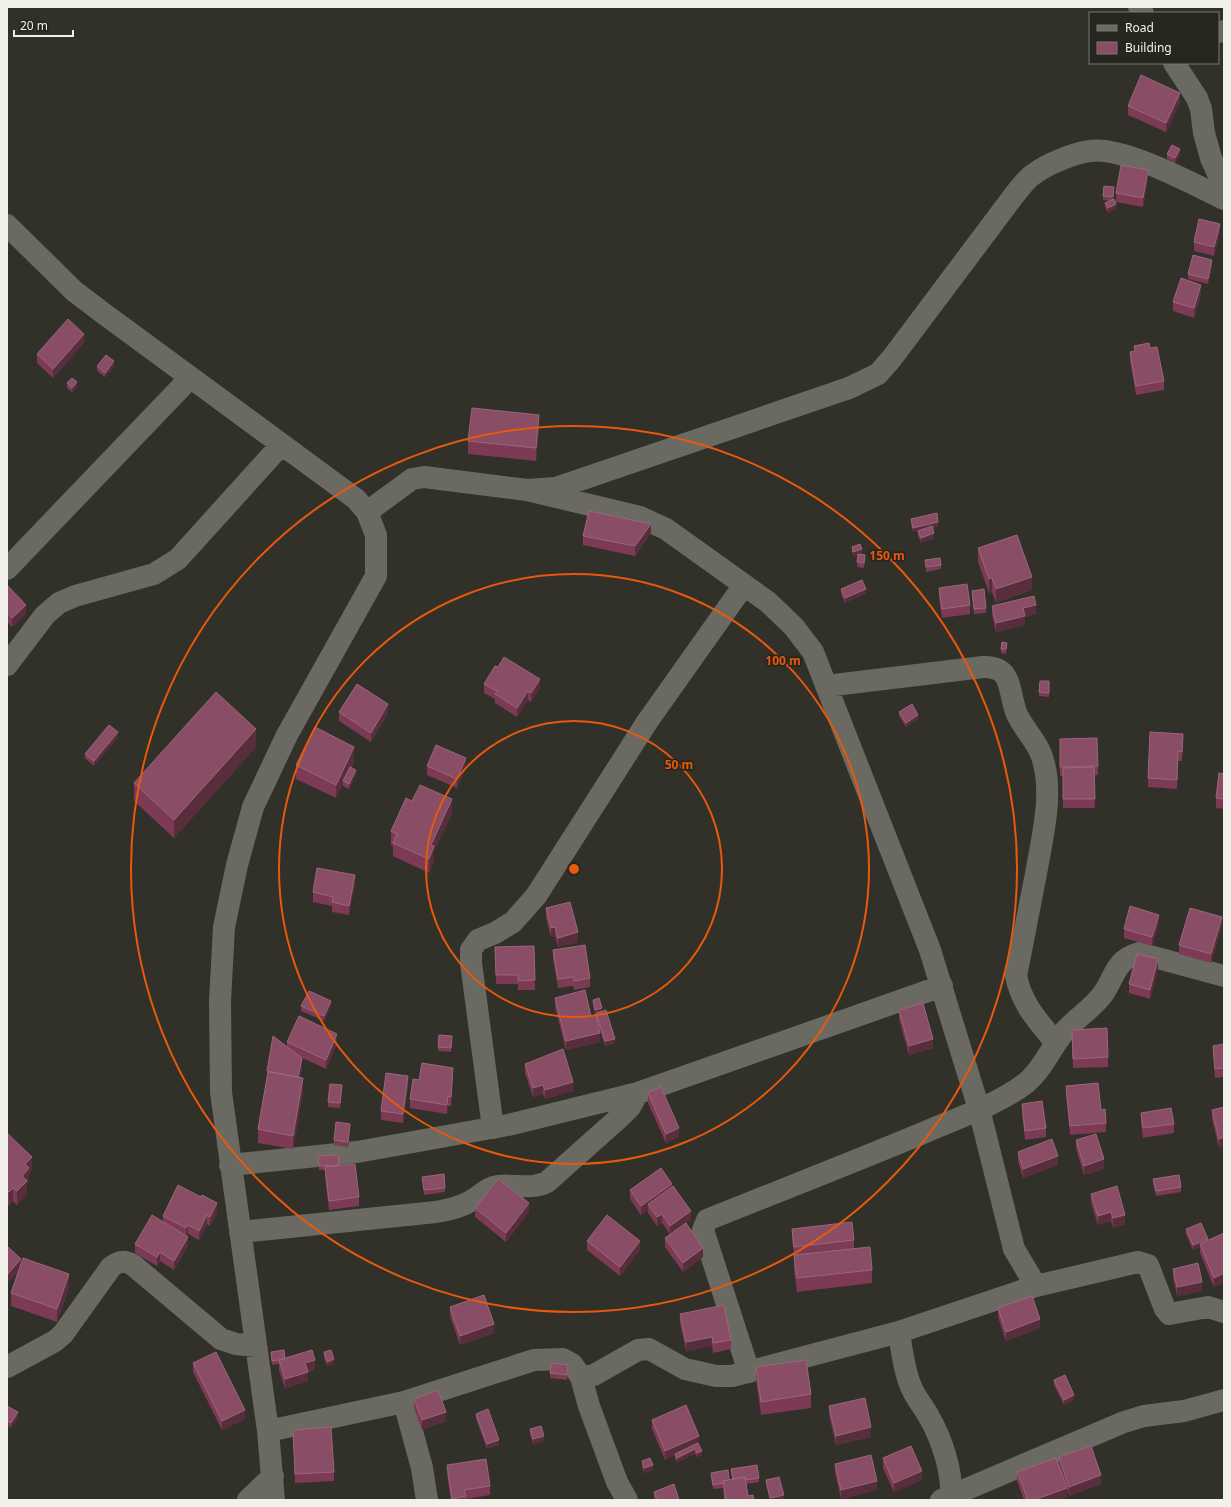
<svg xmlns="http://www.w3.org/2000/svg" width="1231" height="1507" viewBox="0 0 1231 1507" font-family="'Noto Sans',sans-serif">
	<rect width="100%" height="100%" fill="#313029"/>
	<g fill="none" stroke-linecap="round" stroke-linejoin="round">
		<path stroke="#6b6a62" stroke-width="22" d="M1139,7L1143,13
			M1218,32L1224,31
			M1174,63L1197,98L1201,109L1204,133L1211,158L1224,187
			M7,225L74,291L103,313L356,499L367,512L376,535V576L287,735L253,807L237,865L224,927L220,1001L221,1092L268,1431L274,1500
			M527,490L640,517L666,529L768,602L794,627L813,652L930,950L979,1109L1014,1249L1036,1286
			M367,512L412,479L424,477L527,490L556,488L849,388L878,374L892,358L1015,194C1021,187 1027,178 1034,174C1047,164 1074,153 1090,151C1123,146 1193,184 1224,199
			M7,569L190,378
			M7,665L45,615L59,603L75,596L154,574L178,559L281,445
			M826,686L983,667C1013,666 1008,690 1016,712C1022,727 1035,739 1041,754C1055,791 1042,837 1036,874C1029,908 1023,942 1016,976C1022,1005 1038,1021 1056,1043
			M493,1128L471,963V950L478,940L495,933L513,922L536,896L647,722L744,585
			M230,1165L357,1152L508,1125L638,1093L942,986
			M240,1232L436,1212C448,1210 461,1207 471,1201C480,1196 488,1187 498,1186C515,1184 532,1190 547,1182L620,1117L630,1107L638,1093
			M899,1332C902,1351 904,1371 912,1389C916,1398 923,1406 928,1415C942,1439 953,1472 951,1500
			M7,1367L55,1341L63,1334L111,1267C119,1261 124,1260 133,1265L221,1339L236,1344L256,1346
			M749,1372L703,1230L707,1220C779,1191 851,1163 923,1133C955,1119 999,1104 1026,1083C1042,1070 1051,1048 1064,1032C1076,1018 1092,1009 1103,994C1116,975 1115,960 1139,953L1224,976
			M581,1377L594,1375L638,1350L649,1349L685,1369L716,1376H732L899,1332L1036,1286L1138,1262L1148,1265L1165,1309L1169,1314L1208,1307L1224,1312
			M404,1402L422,1468L427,1500
			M268,1431L404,1402L534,1360L563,1359L572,1364L581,1377L589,1406L617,1482L627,1500
			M248,1500L273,1476
			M941,1500L1124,1422L1144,1416L1184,1411L1224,1400"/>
	</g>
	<path fill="#7d3a54" d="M1180,102L1166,132L1128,115V106Z
		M1167,154H1180L1175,163L1167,159Z
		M1148,179L1143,207L1116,202V193Z
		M1114,192L1113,199L1116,209L1108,213L1105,207V203L1110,201L1103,200V196Z
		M1220,233L1214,256L1194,251V242Z
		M1212,264L1208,284L1188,279V274Z
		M1201,294L1194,318L1173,311V302Z
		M84,343L53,378L37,363V354Z
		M1134,346L1150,348L1164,381V390L1136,395L1130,361V352L1134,351Z
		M97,366H114L105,377L97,371Z
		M67,383L77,387L72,392L67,388Z
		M1223,397H1224V415L1223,407Z
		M539,429L536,461L468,454V441Z
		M911,519L938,526L933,528L934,538L921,543L918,536V531H919L913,532L911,524Z
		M651,533L635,556L583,545V536Z
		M852,547L862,553L860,554L865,560L864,568L857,567L858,555L853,556L852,552Z
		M978,548L1032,590L996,603L992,592L989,593L978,562Z
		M925,560L941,565V569L926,572Z
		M7,585L26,614L12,627L7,622Z
		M939,588L970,605V614L942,618L939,598Z
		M841,589L866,593L845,603L841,594Z
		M972,591L986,608V613L974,614Z
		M992,606L1036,614L1025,617V625L996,632L992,615Z
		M1007,647L1006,654L1001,653V649Z
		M1049,681V697L1039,696V692Z
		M484,684L540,688L531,702L528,700L517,717L495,703V699L484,693Z
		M339,712L388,713L371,742L339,721Z
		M899,712L918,719L906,727L899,716Z
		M118,737L94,766L85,758V754Z
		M1060,739L1098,766V775H1094L1095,808H1063V776H1060Z
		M1183,743L1182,761H1178L1177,789L1148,787V778Z
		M256,747L174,838L134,801V783Z
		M354,760L351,768L356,775L349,789L343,786V783L336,798L296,779V765Z
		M427,766L466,767L457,788L427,775Z
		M1224,774V809L1216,808V798Z
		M412,801L452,813L434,851V860L429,873L393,856V846L391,845V831Z
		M355,884L349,915L332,912V906L313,902V892Z
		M546,908L578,942L558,947L555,936L551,937L546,918Z
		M1159,924L1152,946L1124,938V929Z
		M1222,926L1211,963L1179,954V945Z
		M534,946L535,990H518V984H496L495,947Z
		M553,950L590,978V987L574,990L573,986L558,988L553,959Z
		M1158,969L1150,999L1129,993V984Z
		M555,998L591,1016L596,1017V1014H595L593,1005V1000L602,1011L615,1043L605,1046L597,1021L600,1042L566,1050L555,1007Z
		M331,1005L324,1021L301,1011V1006Z
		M899,1010L933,1048L909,1055L899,1019Z
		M1072,1030L1108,1057V1067L1073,1068Z
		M452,1040L451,1052L438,1051V1047Z
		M287,1042L337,1043L326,1069L302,1058V1068L300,1078L303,1092L293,1149L258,1143V1129L267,1077V1071L287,1046Z
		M1224,1044V1077L1215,1078L1213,1055V1046Z
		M525,1064L573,1091L545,1099L543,1094L533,1097L525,1073Z
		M453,1077L451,1106H448L447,1114L410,1108V1099L419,1080Z
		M408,1085L403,1123L381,1120V1111Z
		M1066,1086L1101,1110L1106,1123V1132L1070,1135L1066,1095Z
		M342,1090L340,1108L328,1107V1102Z
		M648,1093L679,1137L666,1143L648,1103Z
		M1022,1104L1046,1128V1137L1025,1140L1022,1113Z
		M1224,1107L1219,1148L1212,1119V1110Z
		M1141,1113L1174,1124V1133L1143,1138L1141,1122Z
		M350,1129L348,1147L334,1145V1140Z
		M7,1133L32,1170L29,1174V1182L27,1184V1194L17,1205L13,1201L9,1206L7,1203Z
		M1076,1140L1104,1169L1084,1175L1076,1149Z
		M1018,1152L1058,1165L1023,1178L1018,1161Z
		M338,1155L339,1166L359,1197V1206L329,1210L325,1177V1170H319L318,1156Z
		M422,1177L445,1188V1192L424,1195Z
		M1153,1179L1181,1187V1192L1156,1196L1153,1183Z
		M672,1186L691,1220L686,1223L703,1257L683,1272L665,1247V1238L670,1234L662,1223L657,1226L648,1213V1210L641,1215L630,1199V1190Z
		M1091,1194L1125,1224L1113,1228L1111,1221L1098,1225L1091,1203Z
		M475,1208L529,1212L506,1242L475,1217Z
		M217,1212L210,1226L207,1224L199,1240L188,1234L187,1236L188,1246L174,1270L160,1261L157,1266L135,1253V1244L163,1222V1216Z
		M792,1229L854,1240V1249L872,1270V1283L797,1292L794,1269V1256L792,1238Z
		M1186,1229L1208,1240L1224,1233V1283L1214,1287L1200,1253V1247L1193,1250L1186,1234Z
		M587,1241L640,1250L620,1276L587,1250Z
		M21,1262L69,1288L57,1322L11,1306V1293L18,1271L7,1284Z
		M1173,1269L1202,1291L1177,1296L1173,1278Z
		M450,1307L494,1333L460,1345L450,1316Z
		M998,1308L1040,1328L1006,1341L998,1317Z
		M680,1314L731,1340V1349L713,1353L712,1346L686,1351L680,1323Z
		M271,1352L285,1359L315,1370L308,1372V1381L285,1388L279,1370V1364L272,1365Z
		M324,1352L334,1364L327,1366L324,1357Z
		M193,1363L245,1419L222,1430L193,1372Z
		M756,1367L811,1394V1408L761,1415L756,1380Z
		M568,1370L567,1380L550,1378V1373Z
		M1054,1380L1074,1400L1064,1405L1054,1385Z
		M414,1399L446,1421L422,1430L414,1408Z
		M7,1406L18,1417L11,1428L7,1425Z
		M829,1406L871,1437L836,1445L829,1415Z
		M476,1414L499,1445L487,1449L476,1419Z
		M652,1420L699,1445L702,1455L697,1457L695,1454L677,1462L675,1459V1455L665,1460L652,1429Z
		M530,1429L544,1441L533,1444L530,1434Z
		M293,1430L334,1472V1481L295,1483Z
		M1059,1457L1101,1484L1069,1496L1067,1489V1497L1059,1500H1024L1017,1481V1472L1059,1465Z
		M883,1458L922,1480L894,1492L883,1468Z
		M642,1461L653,1470L644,1473L642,1466Z
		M835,1464L877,1490L841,1499L835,1473Z
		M447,1465L490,1486V1495L466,1499V1500H451L447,1474Z
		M731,1469L759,1478V1482L746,1484L748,1496L754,1500H724L723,1488L713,1489L711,1477V1473L729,1480H732Z
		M766,1480L784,1499L781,1500H770L766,1485Z
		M654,1492L679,1500H654Z"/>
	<path fill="#592e3c" d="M1180,93V102L1166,132V123Z
		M1180,149V154L1175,163V158Z
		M1148,170V179L1143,207V198Z
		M1116,204V209L1108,213V208Z
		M1220,224V233L1214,256V247Z
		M1212,260V264L1208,284V279Z
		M1201,285V294L1194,318V308Z
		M84,334V343L53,378V369Z
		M114,361V366L105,377V373Z
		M77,382V387L72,392V388Z
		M539,415V429L536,461V448Z
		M938,522V526L913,532V528Z
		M651,524V533L635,556V546Z
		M934,533V538L921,543V538Z
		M862,549V553L853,556V552Z
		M1032,577V590L996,603V589Z
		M992,578V592L989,593V579Z
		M866,589V593L845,603V598Z
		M26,605V614L12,627V618Z
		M1036,605V614L1025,617V625L996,632V623L1023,608Z
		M540,679V688L531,702V693Z
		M528,691V700L517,717V708Z
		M388,704V713L371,742V733Z
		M918,715V719L906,727V723Z
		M256,729V747L174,838V820Z
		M118,732V737L94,766V761Z
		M354,747V760L344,782L343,781V783L336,798V785Z
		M466,758V767L457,788V779Z
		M356,770V775L349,789V784Z
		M452,799V813L434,851V860L429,873V859L431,845Z
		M355,875V884L349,915V906Z
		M1159,915V924L1152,946V937Z
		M1222,917V926L1211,963V954Z
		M555,927V936L551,937V928Z
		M578,932V942L558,947V938Z
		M1158,959V969L1150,999V990Z
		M331,1001V1005L324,1021V1016Z
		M602,1008V1012L595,1014V1010Z
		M600,1033V1042L566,1050V1041Z
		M337,1034V1043L326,1069V1060Z
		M615,1039V1043L605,1046V1041Z
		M933,1039V1048L909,1055V1046Z
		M302,1058V1068L298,1086V1077Z
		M453,1068V1077L451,1106V1097Z
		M408,1076V1085L403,1123V1114Z
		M303,1078V1092L293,1149V1136Z
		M573,1082V1091L545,1099V1090Z
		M342,1085V1090L340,1108V1103Z
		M543,1085V1094L533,1097V1088Z
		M448,1096V1106L447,1114V1105Z
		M350,1124V1129L348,1147V1142Z
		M679,1128V1137L666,1143V1134Z
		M1224,1137V1147L1219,1148V1139Z
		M1058,1156V1165L1023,1178V1169Z
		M32,1157V1170L29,1174V1182L27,1184V1194L17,1205V1191L25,1164Z
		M1104,1159V1169L1084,1175V1166Z
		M672,1184V1193L648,1204V1210L641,1215V1206Z
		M13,1188V1201L9,1206V1192Z
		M217,1203V1212L210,1226V1217Z
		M529,1203V1212L506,1242V1233Z
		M691,1211V1220L670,1235V1226Z
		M1111,1212V1221L1098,1225V1216Z
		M662,1214V1223L657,1226V1217Z
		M207,1215V1224L199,1240V1231Z
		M1125,1215V1224L1113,1228V1218Z
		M188,1225V1234L186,1237V1228Z
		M188,1237V1246L174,1270V1261Z
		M1208,1239V1244H1200V1247L1193,1250V1245Z
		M640,1241V1250L620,1276V1267Z
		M703,1248V1257L683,1272V1263Z
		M160,1252V1261L157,1266V1257Z
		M21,1259V1268L7,1284V1275Z
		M1224,1273V1283L1214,1287V1278Z
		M69,1274V1288L57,1322V1309Z
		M1202,1282V1291L1177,1296V1287Z
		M1040,1319V1328L1006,1341V1332Z
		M494,1324V1333L460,1345V1336Z
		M712,1337V1346L686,1351V1342Z
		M334,1359V1364L327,1366V1362Z
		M315,1360V1370L305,1373V1363Z
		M308,1372V1381L285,1388V1379Z
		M1074,1395V1400L1064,1405V1400Z
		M245,1410V1419L222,1430V1421Z
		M18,1412V1417L11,1428V1423Z
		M446,1412V1421L422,1430V1420Z
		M871,1427V1437L836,1445V1436Z
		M544,1436V1441L533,1444V1439Z
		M699,1436V1445L665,1460V1451Z
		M499,1440V1445L487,1449V1444Z
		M695,1449V1454L677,1462V1458Z
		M702,1451V1455L697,1457V1453Z
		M653,1465V1470L644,1473V1468Z
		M922,1471V1480L894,1492V1483Z
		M1101,1475V1484L1069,1496V1487Z
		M877,1481V1490L841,1499V1490Z
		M1067,1488V1497L1059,1500H1034Z
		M784,1495V1499L781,1500H770V1498Z"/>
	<path fill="#894d65" stroke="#9a677a" d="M1141,75L1180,93L1166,123L1128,106Z
		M1172,145L1180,149L1175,158L1167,154Z
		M1121,165L1148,170L1143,198L1116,193Z
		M1104,186L1114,187L1113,197L1103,196Z
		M1114,199L1116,204L1108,208L1105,203Z
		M1199,219L1220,224L1214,247L1194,242Z
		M1193,255L1212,260L1208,279L1188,274Z
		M1181,278L1201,285L1194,308L1173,302Z
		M68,319L84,334L53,369L37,354Z
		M1149,343L1150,348L1157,347L1164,381L1136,386L1130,352L1135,351L1134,346Z
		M106,355L114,361L105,373L97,366Z
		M72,378L77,382L72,388L67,383Z
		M472,408L539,415L536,448L468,441Z
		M589,511L651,524L635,546L583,536Z
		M937,513L938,522L913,528L911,519Z
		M932,526L934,533L921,538L918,531Z
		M1017,535L1032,577L996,589L992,578L989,579L978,548Z
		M860,544L862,549L853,552L852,547Z
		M858,554L865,555L864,563L857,562Z
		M940,558L941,565L926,567L925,560Z
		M862,580L866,589L845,598L841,589Z
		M967,584L970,605L942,609L939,588Z
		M7,585L26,605L12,618L7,613Z
		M984,589L986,608L974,609L972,591Z
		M1034,596L1036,605L1023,608L1025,616L996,623L992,606Z
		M1002,642L1007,643L1006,649H1001Z
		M504,657L540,679L531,693L528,691L517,708L495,694L497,691L484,684L495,666L498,667Z
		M1040,681H1049V693L1039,692Z
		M357,684L388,704L371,733L339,712Z
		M216,692L256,729L174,820L134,783Z
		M912,704L918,715L906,723L899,712Z
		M109,725L118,732L94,761L85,754Z
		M315,727L354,747L336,785L296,765Z
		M1150,732L1183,734L1182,752L1178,751L1177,780L1148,778Z
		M1097,738L1098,766L1060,767V739Z
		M436,745L466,758L457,779L427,766Z
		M350,767L356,770L349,784L343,781Z
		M1094,767L1095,799H1063V768Z
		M1219,773L1224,774V799L1216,798Z
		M420,785L452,799L431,845L434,846L429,859L393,843L397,834L391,831L406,798L412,801Z
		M317,868L355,875L349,906L332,902L333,897L313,892Z
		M570,902L578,932L558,938L555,927L551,928L546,908Z
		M1130,906L1159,915L1152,937L1124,929Z
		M1190,908L1222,917L1211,954L1179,945Z
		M585,945L590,978L574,981L573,977L558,979L553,950Z
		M534,946L535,980L518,981V975H496L495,947Z
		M1137,954L1158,959L1150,990L1129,984Z
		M585,990L591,1016L596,1015L600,1033L566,1041L555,998Z
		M309,991L331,1001L324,1016L301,1006Z
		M599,998L602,1008L595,1010L593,1000Z
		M923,1003L933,1039L909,1046L899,1010Z
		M606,1010L615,1039L605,1041L596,1013Z
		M299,1016L337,1034L326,1060L287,1042Z
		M1107,1028L1108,1057L1073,1059L1072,1030Z
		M439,1035L452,1036L451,1048L438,1047Z
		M273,1036L302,1058L298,1077L267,1071Z
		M1224,1044V1068L1215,1069L1213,1046Z
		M563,1049L573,1082L545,1090L543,1085L533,1088L525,1064Z
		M422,1063L453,1068L451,1097L448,1096L447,1105L410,1099L413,1079L419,1080Z
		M268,1072L303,1078L293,1136L258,1129Z
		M386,1073L408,1076L403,1114L381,1111Z
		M1098,1083L1101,1110L1105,1109L1106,1123L1070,1126L1066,1086Z
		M330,1084L342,1085L340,1103L328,1102Z
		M661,1087L679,1128L666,1134L648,1093Z
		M1042,1101L1046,1128L1025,1131L1022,1104Z
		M1224,1107V1137L1219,1139L1212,1110Z
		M1171,1108L1174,1124L1143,1128L1141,1113Z
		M336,1122L350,1124L348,1142L334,1140Z
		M7,1133L32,1157L25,1164L29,1168L22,1176L27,1181L17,1191L13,1188L9,1192L7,1190Z
		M1096,1134L1104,1159L1084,1166L1076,1140Z
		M1052,1139L1058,1156L1023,1169L1018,1152Z
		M338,1155L339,1165L319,1166L318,1156Z
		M355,1164L359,1197L329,1201L325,1167Z
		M661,1168L672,1184L641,1206L630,1190Z
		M444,1174L445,1188L424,1190L422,1177Z
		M1179,1175L1181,1187L1156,1191L1153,1179Z
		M498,1179L529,1203L506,1233L475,1208Z
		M178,1185L201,1197L202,1195L217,1203L210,1217L207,1215L199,1231L188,1225L186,1228L163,1216Z
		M673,1186L691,1211L670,1226L662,1214L657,1217L648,1204Z
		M1117,1186L1125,1215L1113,1218L1111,1212L1098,1216L1091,1194Z
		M152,1215L188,1237L174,1261L160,1252L157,1257L135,1244Z
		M607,1215L640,1241L620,1267L587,1241Z
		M852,1222L854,1240L794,1247L792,1229Z
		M686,1223L703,1248L683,1263L665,1238Z
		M1201,1223L1208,1239L1193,1245L1186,1229Z
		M1224,1233V1273L1214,1278L1200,1244Z
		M8,1247L21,1259L7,1275V1249Z
		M870,1247L872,1270L797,1278L794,1255Z
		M23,1258L69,1274L57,1309L11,1293Z
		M1198,1263L1202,1282L1177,1287L1173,1269Z
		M484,1295L494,1324L460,1336L450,1307Z
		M1032,1296L1040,1319L1006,1332L998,1308Z
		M724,1305L731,1340L713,1343L712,1337L686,1342L680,1314Z
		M284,1350L285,1359L272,1361L271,1352Z
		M312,1350L315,1360L305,1363L308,1372L285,1379L279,1360Z
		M331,1350L334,1359L327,1362L324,1352Z
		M216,1352L245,1410L222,1421L193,1363Z
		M806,1360L811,1394L761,1402L756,1367Z
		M552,1363L568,1365L567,1375L550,1373Z
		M1065,1375L1074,1395L1064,1400L1054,1380Z
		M438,1390L446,1412L422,1420L414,1399Z
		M865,1398L871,1427L836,1436L829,1406Z
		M686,1405L699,1436L665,1451L652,1420Z
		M7,1406L18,1412L11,1423L7,1420Z
		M488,1409L499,1440L487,1444L476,1414Z
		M541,1426L544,1436L533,1439L530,1429Z
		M331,1427L334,1472L295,1474L293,1430Z
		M698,1443L702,1451L697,1453L695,1449L677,1458L675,1454Z
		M911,1446L922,1471L894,1483L883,1458Z
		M1091,1446L1101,1475L1069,1487L1059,1457Z
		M871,1455L877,1481L841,1490L835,1464Z
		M650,1458L653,1465L644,1468L642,1461Z
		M1056,1458L1067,1488L1034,1500H1028L1017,1472Z
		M486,1459L490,1486L464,1490L466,1496L452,1499L447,1465Z
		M757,1465L759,1478L745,1480V1477L733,1479L731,1469Z
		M728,1470L729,1480L723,1481V1483L713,1485L711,1473Z
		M745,1477L748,1496L753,1495L754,1500H726L723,1481Z
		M779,1477L784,1495L770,1498L766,1480Z
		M674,1484L679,1500H657L654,1492Z"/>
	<g fill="none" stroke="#e8590c" stroke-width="2">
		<circle cx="574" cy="869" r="148"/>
		<circle cx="574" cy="869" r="295"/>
		<circle cx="574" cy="869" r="443"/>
	</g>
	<circle cx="574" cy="869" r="6" fill="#e8590c" stroke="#27261f" stroke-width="2"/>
	<g font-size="12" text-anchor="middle" font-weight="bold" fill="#e8590c" stroke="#27261f" stroke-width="3.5" stroke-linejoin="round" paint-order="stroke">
		<text x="887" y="560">150 m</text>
		<text x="783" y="665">100 m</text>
		<text x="679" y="769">50 m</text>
	</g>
	<rect width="1231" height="1507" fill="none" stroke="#f1f0eb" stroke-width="16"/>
	<rect x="1089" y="12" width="130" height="52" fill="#27261f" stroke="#787771"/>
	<rect x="1097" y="25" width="20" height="6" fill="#6b6a62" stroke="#787771"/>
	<text x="1125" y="32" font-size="12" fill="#f1f0eb">Road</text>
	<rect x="1097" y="42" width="20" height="12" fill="#894d65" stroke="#787771"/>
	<text x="1125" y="52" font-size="12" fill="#f1f0eb">Building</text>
	<path d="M14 30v6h59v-6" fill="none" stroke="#f1f0eb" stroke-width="2"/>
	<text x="20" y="30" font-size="12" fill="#f1f0eb" stroke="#27261f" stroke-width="3" paint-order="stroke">20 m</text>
</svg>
